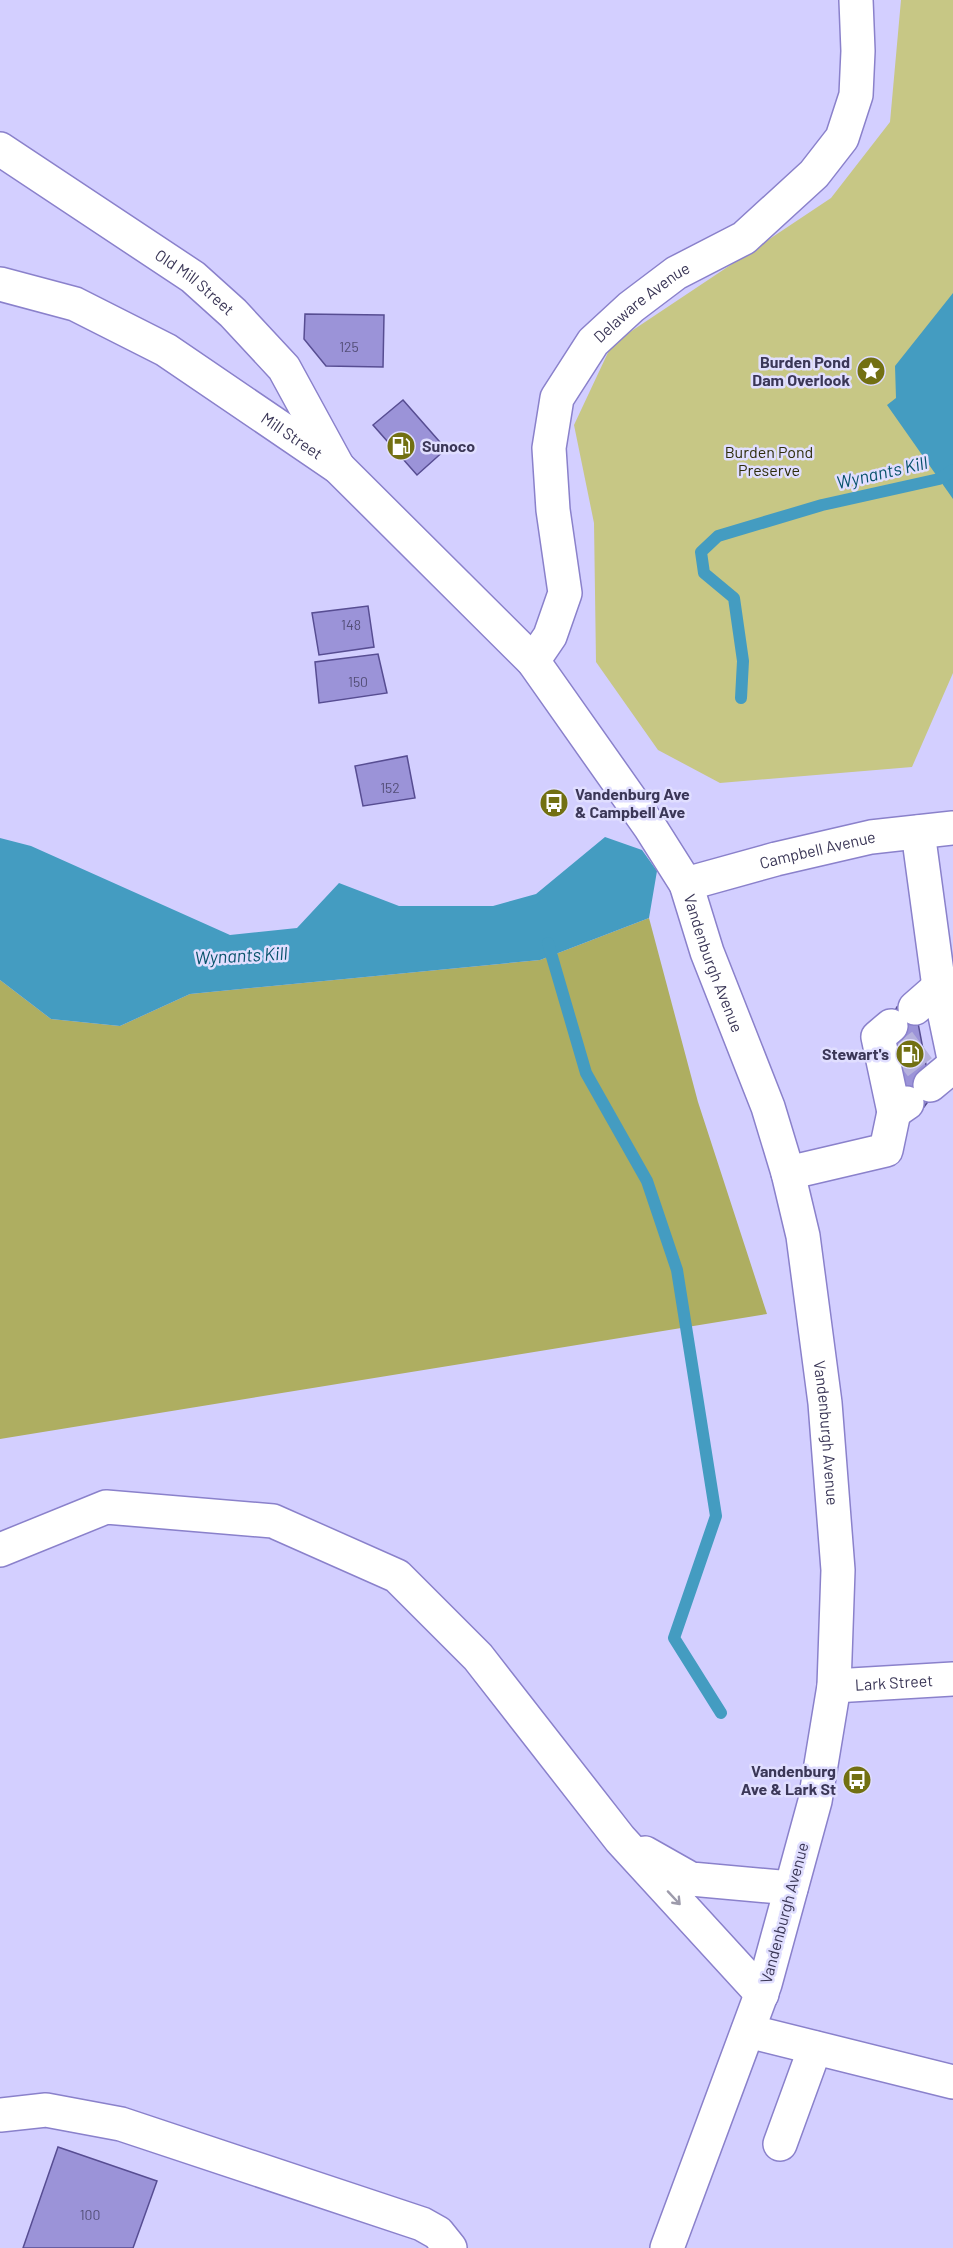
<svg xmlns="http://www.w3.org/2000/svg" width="953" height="2248" viewBox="0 0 953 2248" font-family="Barlow,sans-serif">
	<rect width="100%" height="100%" fill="#d3cfff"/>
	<path fill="#c7c785" d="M901,0H953V673L912,767L720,783L658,750L596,662L594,523L574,425L612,344L831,198L890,122Z"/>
	<path fill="#aeae61" d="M649,918L698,1102L767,1314L0,1439V980L51,1019L120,1026L190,994L540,960Z"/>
	<path fill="#449cc1" d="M953,293V499L887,405L896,398L895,366Z
		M605,837L642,850L657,871L649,918L540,960L190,994L120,1026L51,1019L0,980V838L31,846L230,935L297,928L339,883L399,906H493L536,894Z"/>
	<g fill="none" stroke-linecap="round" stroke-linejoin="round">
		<path stroke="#449cc1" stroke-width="12" d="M741,698L743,661L734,598L704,573L701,552L718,536L822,505L939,479L953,470
			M548,943L586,1073L647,1181L677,1270L716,1516L674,1638L721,1713"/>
	</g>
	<path fill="#9b93d8" stroke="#574d92" stroke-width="1.5" d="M305,314L384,315L383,367L326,366L304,339Z
		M403,400L446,449L417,475L373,425Z
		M368,606L374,647L319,655L312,613Z
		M378,654L387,693L319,703L315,662Z
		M407,756L415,798L363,806L355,766Z
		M914,1002L932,1096L924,1107L909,1111L890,1020L897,1007Z
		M58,2147L157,2181L133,2248H23Z"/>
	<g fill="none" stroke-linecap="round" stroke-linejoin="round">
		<path stroke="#b5b1dd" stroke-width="33" stroke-dasharray="33 16" stroke-linecap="butt" d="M898,1063L922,1045"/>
		<g stroke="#8a81cb" stroke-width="36">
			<g id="minor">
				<path id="s1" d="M0,149L193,277L233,313L284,368L338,467"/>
				<path id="s2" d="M533,661L550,636L565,593L553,510L549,448L557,398L593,342L631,307L676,273L744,238L814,174L842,138L856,95L858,51L856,0"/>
				<path d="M918,832L939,987"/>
				<path id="s3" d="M686,884L776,859L871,837L953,828"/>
				<path d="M915,1008L939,987L953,1054"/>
				<path d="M891,1026L878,1037L894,1112L907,1103"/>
				<path d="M930,1085L953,1066"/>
				<path d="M788,1173L886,1150L894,1112"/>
				<path d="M0,1550L106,1507L273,1521L397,1576L478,1657L620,1839L762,1994"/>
				<path id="s4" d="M834,1686L953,1679"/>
				<path d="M645,1853L691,1879L791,1888"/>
				<path d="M748,2031L953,2082"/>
				<path d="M0,2115L46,2110L121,2124L422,2224L438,2233L450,2248"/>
				<path d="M780,2144L815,2048"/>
			</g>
		</g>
		<g stroke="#8a81cb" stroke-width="36">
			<g id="major">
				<path id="s5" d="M0,284L75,304L166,350L338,467L533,661L650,827L686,884L707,952L768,1107L788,1173L803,1236L825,1403L838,1570L834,1686L815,1801L765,1984L667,2248"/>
			</g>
		</g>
		<use href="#minor" stroke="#fff" stroke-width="33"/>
		<use href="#major" stroke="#fff" stroke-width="33"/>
	</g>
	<defs><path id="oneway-shaft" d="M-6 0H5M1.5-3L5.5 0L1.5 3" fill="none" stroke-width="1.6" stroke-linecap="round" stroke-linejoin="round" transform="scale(1.5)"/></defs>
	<use stroke="#9d9bab" href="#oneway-shaft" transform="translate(674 1898) rotate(47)"/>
	<defs>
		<g id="sight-disc" transform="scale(1.5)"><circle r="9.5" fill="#727012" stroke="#e0deff"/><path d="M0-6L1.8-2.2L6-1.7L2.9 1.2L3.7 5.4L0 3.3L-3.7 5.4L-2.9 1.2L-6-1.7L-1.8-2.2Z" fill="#fff"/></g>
		<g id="fuel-disc" transform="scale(1.5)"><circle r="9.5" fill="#727012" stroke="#e0deff"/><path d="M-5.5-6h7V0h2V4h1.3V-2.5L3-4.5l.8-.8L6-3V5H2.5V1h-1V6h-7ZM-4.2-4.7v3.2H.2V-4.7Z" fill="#fff"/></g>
		<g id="bus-disc" transform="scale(1.5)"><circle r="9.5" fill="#727012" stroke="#e0deff"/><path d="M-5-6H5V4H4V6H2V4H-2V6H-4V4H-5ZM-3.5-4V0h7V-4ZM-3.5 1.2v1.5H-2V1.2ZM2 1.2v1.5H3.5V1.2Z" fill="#fff"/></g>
	</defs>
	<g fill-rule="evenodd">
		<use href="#sight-disc" x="871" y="371"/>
		<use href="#fuel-disc" x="401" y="446"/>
		<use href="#bus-disc" x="554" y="803"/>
		<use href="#fuel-disc" x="910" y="1054"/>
		<use href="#bus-disc" x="857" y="1780"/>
	</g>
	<g text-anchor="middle" stroke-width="5" stroke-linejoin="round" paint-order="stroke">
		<g font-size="14" fill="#534e77">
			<text x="349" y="352">125</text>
			<text x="351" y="630">148</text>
			<text x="358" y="687">150</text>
			<text x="390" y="793">152</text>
			<text x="90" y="2220">100</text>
		</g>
		<g font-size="16" fill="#3b3757" stroke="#e0deff">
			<text dy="6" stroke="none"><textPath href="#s1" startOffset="236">Old Mill Street</textPath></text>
			<text dy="6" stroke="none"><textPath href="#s2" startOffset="402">Delaware Avenue</textPath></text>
			<text dy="6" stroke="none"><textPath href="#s5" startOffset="332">Mill Street</textPath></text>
			<text dy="6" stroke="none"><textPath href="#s3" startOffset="136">Campbell Avenue</textPath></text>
			<text dy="6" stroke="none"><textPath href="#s5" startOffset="1017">Vandenburgh Avenue</textPath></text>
			<text dy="6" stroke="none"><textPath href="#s5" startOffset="1503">Vandenburgh Avenue</textPath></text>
			<text dy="6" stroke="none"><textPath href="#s4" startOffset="60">Lark Street</textPath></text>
			<text transform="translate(784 1913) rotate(-75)" y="6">Vandenburgh Avenue</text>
		</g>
		<g font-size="16" font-weight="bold" fill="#3b3757" stroke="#e0deff" text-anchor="end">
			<text x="850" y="368">Burden Pond<tspan x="850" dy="18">Dam Overlook</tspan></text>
			<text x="422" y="452" text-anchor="start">Sunoco</text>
			<text x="575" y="800" text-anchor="start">Vandenburg Ave<tspan x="575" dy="18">&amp; Campbell Ave</tspan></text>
			<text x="889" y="1060">Stewart's</text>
			<text x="836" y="1777">Vandenburg<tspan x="836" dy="18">Ave &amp; Lark St</tspan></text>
		</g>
		<g font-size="16" fill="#2e2d0b" stroke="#e0deff">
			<text x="769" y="458">Burden Pond<tspan x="769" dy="18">Preserve</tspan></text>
		</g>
		<g font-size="18" font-style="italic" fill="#07526b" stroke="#e0deff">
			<text transform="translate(882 473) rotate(-13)" y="6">Wynants Kill</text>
			<text transform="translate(241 956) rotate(-3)" y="6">Wynants Kill</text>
		</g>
	</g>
</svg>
